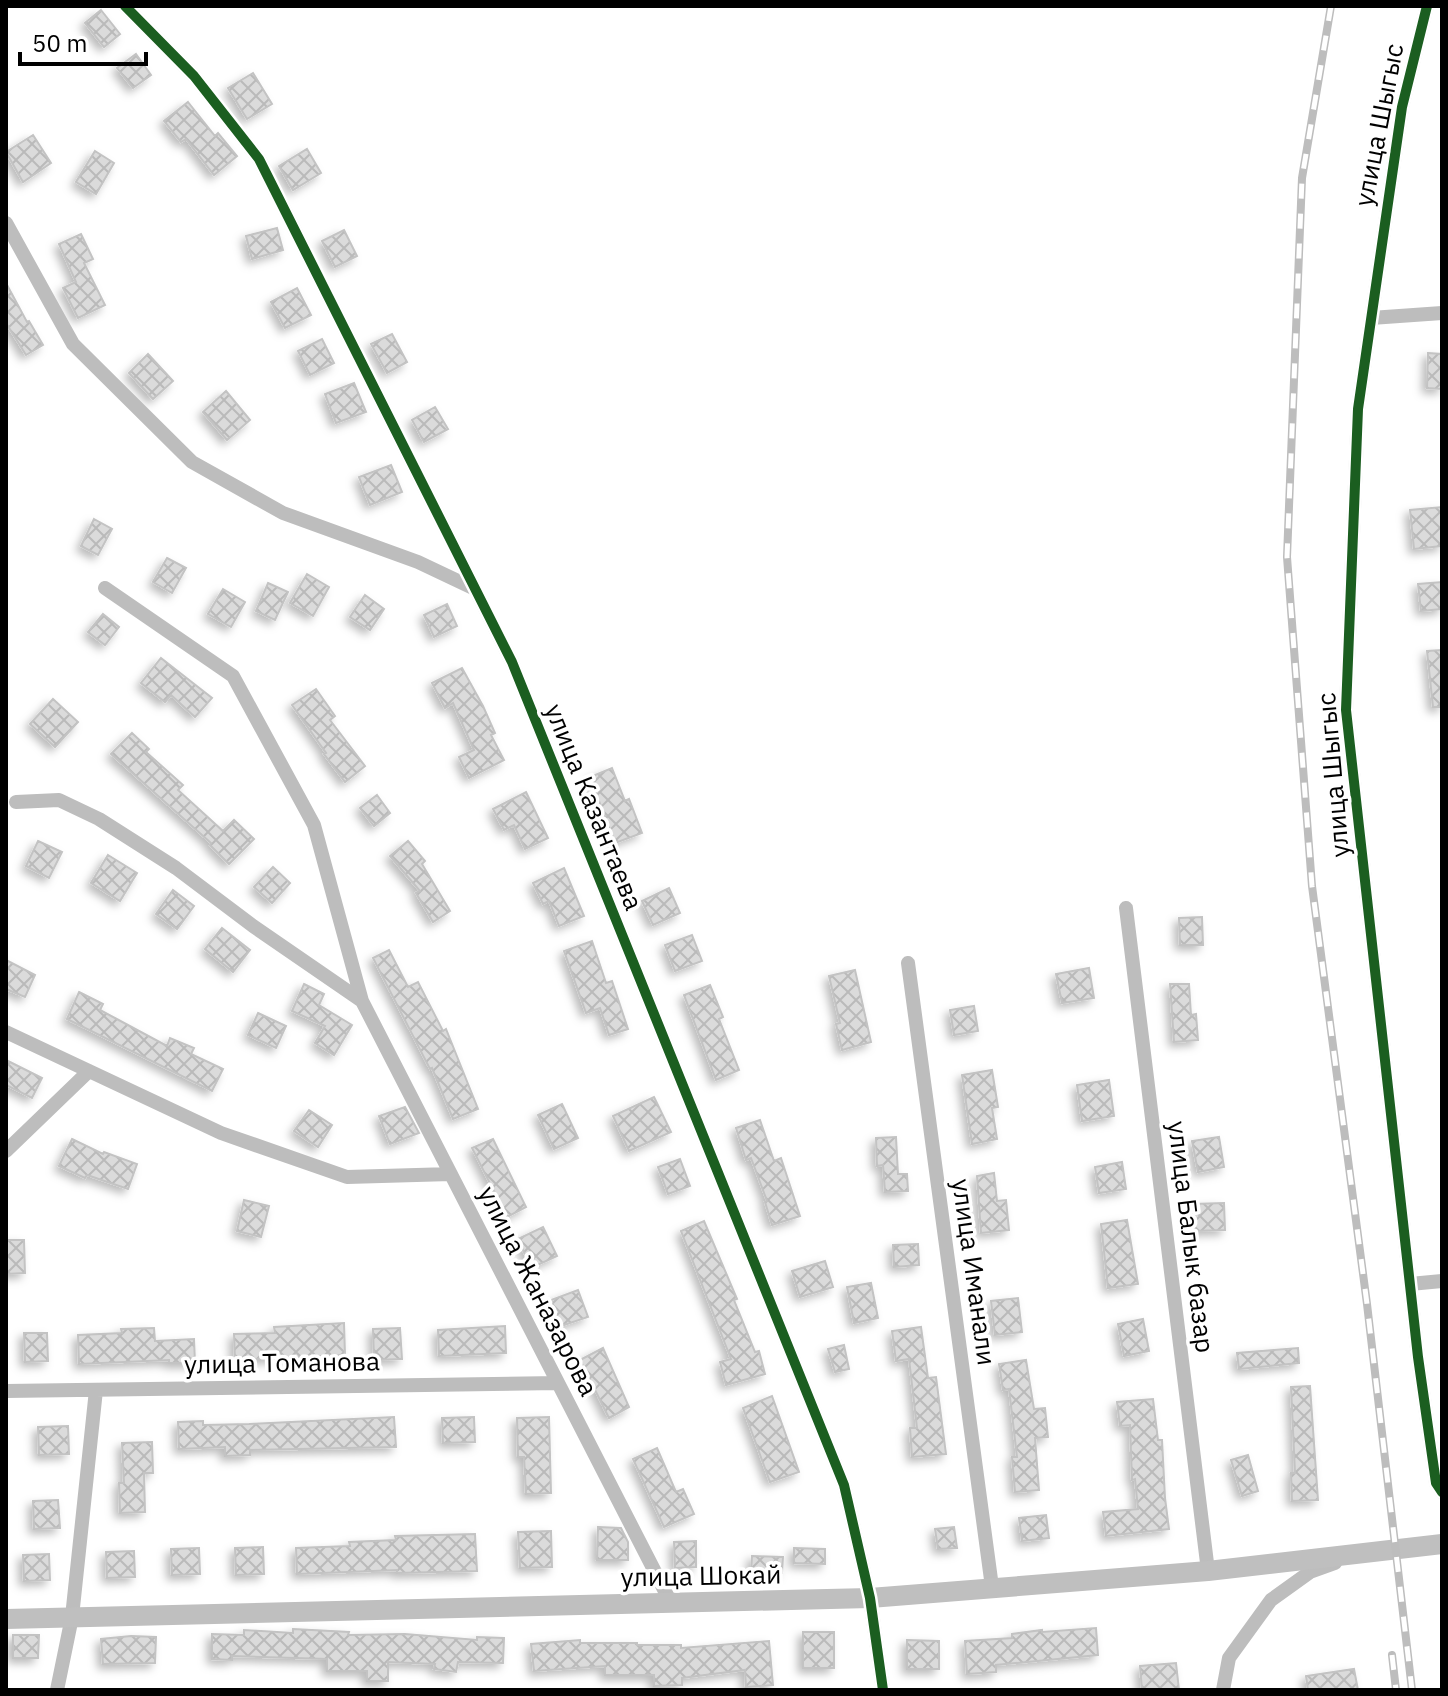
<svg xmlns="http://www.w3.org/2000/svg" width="1448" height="1696" viewBox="0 0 1448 1696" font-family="'IBM Plex Sans',sans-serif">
	<defs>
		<pattern id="building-cross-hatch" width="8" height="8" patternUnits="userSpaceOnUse" patternTransform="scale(2)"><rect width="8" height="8" fill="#dbdbdb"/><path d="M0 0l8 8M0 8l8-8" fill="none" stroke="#bababa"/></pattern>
		<filter id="shadow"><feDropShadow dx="-4.5" dy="4.5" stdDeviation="4" flood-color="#0004"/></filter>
	</defs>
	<rect width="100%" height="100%" fill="#fff"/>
	<path fill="url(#building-cross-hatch)" stroke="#c3c3c3" stroke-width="2" filter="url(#shadow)" d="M101,10L120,34L104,47L85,23Z
		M136,54L151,75L133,88L117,68Z
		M253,73L272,104L247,119L228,88Z
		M188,102L215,136L218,133L237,156L214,175L186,139L181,142L164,121Z
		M33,135L51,163L23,182L6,152Z
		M307,149L321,173L293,190L279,166Z
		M95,151L114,163L96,194L76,182Z
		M277,228L283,250L252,259L246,236Z
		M344,230L357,256L335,267L322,241Z
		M81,234L93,259L84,263L105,305L78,318L63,288L76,282L59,244Z
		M6,283L27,322L29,321L43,345L26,355L6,323Z
		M297,288L311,315L285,328L271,302Z
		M392,334L407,362L387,373L371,344Z
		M322,339L334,363L310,375L298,351Z
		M1428,353L1442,354V389L1427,388Z
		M148,354L173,381L153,399L129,373Z
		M354,383L366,412L336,423L325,394Z
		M226,391L250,420L227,440L203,412Z
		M435,407L448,429L424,442L412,420Z
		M391,465L402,492L370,505L359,477Z
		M1442,507V546L1414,549L1410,510Z
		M94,519L112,529L98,555L81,546Z
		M167,558L186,568L172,593L153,582Z
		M307,574L329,587L313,616L290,603Z
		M1442,582V609L1421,611L1418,584Z
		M268,583L288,592L275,620L256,611Z
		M223,589L245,602L231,627L208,614Z
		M365,595L384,609L370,630L350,617Z
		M447,604L457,626L434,637L424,615Z
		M103,614L119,627L105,645L88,632Z
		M1442,650V707H1433L1427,651Z
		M161,658L212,698L195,717L171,695L165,702L141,683Z
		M462,668L483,706L495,733L491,735L504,760L469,778L459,757L474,750L453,703L445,708L432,683Z
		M316,689L335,716L330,720L365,766L345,782L324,754L326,753L292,705Z
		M53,699L78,722L55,747L30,724Z
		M132,733L149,749L146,752L183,785L178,790L223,831L234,820L254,839L229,864L210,845L211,843L111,754Z
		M612,768L625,801L629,799L642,833L615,843L590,777Z
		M526,792L548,838L525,849L514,825L504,830L493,809Z
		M377,795L390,813L374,826L360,808Z
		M38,841L62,852L49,878L26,866Z
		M408,841L425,861L422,864L450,911L433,922L416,893L420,891L390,856Z
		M108,855L137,873L120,901L91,883Z
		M273,867L290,883L272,903L254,887Z
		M564,868L584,916L559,926L549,901L543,904L533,883Z
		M669,888L680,913L653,925L642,901Z
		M173,890L194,906L177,929L156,914Z
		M1202,917L1203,945H1180L1179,918Z
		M222,928L250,950L233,972L205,949Z
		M692,935L702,961L675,971L665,945Z
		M592,941L606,983L612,981L628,1029L609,1035L600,1008L586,1013L564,951Z
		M389,950L408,987L418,982L443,1031L446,1029L478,1109L453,1119L432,1068L430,1069L373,958Z
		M6,960L35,975L25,997L6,989Z
		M1089,968L1094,998L1062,1003L1056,974Z
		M855,970L871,1042L842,1050L836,1024L840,1023L829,976Z
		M304,984L324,994L319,1005L352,1025L334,1055L315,1043L325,1026L292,1011Z
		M1170,984H1189L1191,1015L1196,1014L1198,1040L1174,1042Z
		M710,985L723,1017L719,1019L739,1070L716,1080L684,995Z
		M79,992L103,1004L100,1010L167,1046L170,1038L194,1048L191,1054L223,1069L212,1091L67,1019Z
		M974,1006L978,1031L954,1035L950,1010Z
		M258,1013L286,1026L276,1048L248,1035Z
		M6,1060L42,1078L32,1098L6,1085Z
		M992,1070L998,1107L992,1108L997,1139L972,1144L962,1075Z
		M1109,1080L1114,1116L1082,1121L1077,1085Z
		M654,1097L671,1132L629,1151L613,1116Z
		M562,1104L578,1138L554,1149L538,1115Z
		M405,1107L419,1133L390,1144L379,1116Z
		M309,1110L332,1125L318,1147L294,1131Z
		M760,1120L774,1161L781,1158L800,1216L772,1225L765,1202L767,1201L751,1158L746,1160L736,1128Z
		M896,1137L898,1174H907L908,1191L885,1192L883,1165L877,1166L876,1138Z
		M1219,1137L1224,1167L1198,1172L1192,1141Z
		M72,1139L103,1154L104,1152L137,1164L128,1189L87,1175L85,1178L59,1166Z
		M493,1139L526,1207L507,1217L472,1148Z
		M680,1159L690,1186L668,1194L658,1167Z
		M1122,1162L1126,1189L1099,1193L1095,1167Z
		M994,1173L997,1201L1006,1200L1009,1230L981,1233L977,1176Z
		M244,1200L269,1206L261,1237L237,1231Z
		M1224,1203L1225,1230L1193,1231L1192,1204Z
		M1127,1220L1138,1284L1108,1288L1101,1224Z
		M704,1221L737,1299L734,1300L755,1352L759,1351L765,1374L726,1385L720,1362L731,1359L681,1231Z
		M543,1227L557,1256L531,1268L518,1239Z
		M6,1240H24L25,1273L6,1274Z
		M918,1244L919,1265L894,1267L893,1245Z
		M825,1261L833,1287L800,1297L792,1271Z
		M871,1283L878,1318L854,1323L847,1287Z
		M578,1290L588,1317L561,1326L551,1300Z
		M1018,1298L1022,1332L995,1335L991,1301Z
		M1143,1319L1149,1351L1124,1356L1118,1324Z
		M344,1323L345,1355L235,1360L234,1334L275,1333L274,1327Z
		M505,1326L506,1353L439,1356L438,1330Z
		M921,1327L928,1378L936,1377L946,1454L912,1457L910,1428H917L909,1359L896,1361L892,1331Z
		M154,1328L155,1341L194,1339L195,1363H169V1360L79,1364L78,1335L122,1333L121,1329Z
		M400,1328L402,1359L374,1360L373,1329Z
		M24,1333H47L48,1361L25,1362Z
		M844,1345L849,1369L835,1372L828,1349Z
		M603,1348L629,1407L609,1418L580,1360Z
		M1298,1348L1299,1363L1239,1369L1237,1353Z
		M1026,1360L1034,1409L1045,1408L1048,1437L1035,1438L1039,1490L1015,1492L1012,1457H1017L1009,1389L1003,1390L999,1364Z
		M1310,1386L1318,1500L1292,1501L1291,1473H1295L1291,1387Z
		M772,1396L799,1472L770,1482L743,1408Z
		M1153,1399L1158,1440H1162L1165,1498L1169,1529L1106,1536L1103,1512L1138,1509L1135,1479L1132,1480L1130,1425L1120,1426L1117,1402Z
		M394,1417L396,1447L250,1450V1455L225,1456V1447L179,1449L178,1422L203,1421V1425L249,1424Z
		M474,1417L475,1442L443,1443L442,1418Z
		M549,1417L551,1493L526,1494L524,1457H518L517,1418Z
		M68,1426L69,1454L39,1455L38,1427Z
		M152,1442L153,1473H144L145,1512L120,1513L119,1483H124L122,1443Z
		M657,1448L676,1492L683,1489L694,1514L664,1527L633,1459Z
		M1248,1455L1258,1491L1242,1496L1231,1460Z
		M58,1500L60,1528L34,1529L33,1501Z
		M1046,1515L1049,1538L1022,1541L1019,1518Z
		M598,1527L621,1528L628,1542V1560H597Z
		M954,1527L957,1548L938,1549L935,1529Z
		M551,1531L552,1567L520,1568L518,1532Z
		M475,1534L477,1571L397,1573V1570L297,1574L296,1548L350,1546L349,1542L396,1540L395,1536Z
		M696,1541V1567L675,1568L674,1542Z
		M263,1547L264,1574L236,1575L235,1548Z
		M199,1548L200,1574L172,1575L171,1549Z
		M794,1548L825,1549V1564L794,1563Z
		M134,1551L135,1577L107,1578L106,1552Z
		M49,1554L50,1580L24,1581L23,1555Z
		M752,1556L783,1557L782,1573L751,1572Z
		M1096,1628L1098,1655L996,1665V1672L967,1674L965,1641L1012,1638V1634L1042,1630V1632Z
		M293,1629L349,1632L348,1635L405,1634L477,1640V1637L504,1638L503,1663L458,1662L456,1672L434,1669L435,1664L388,1662V1681H367V1671H327V1659L232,1656V1660L212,1659V1634L244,1635V1630L293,1633Z
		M803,1632H834V1668H803Z
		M13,1635H39L38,1658H13Z
		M131,1636L156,1637L155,1663L103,1664L101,1639Z
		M580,1640V1643H637V1645H681V1648L769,1641L773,1685L746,1687L745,1670L682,1678V1685L654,1686V1675H605V1666L534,1671L531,1644Z
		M907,1640L939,1641V1669H907Z
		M1176,1663L1179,1690H1142L1140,1666Z
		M1354,1669L1358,1690H1308L1306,1676Z"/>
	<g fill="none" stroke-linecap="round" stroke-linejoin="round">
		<path stroke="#bdbdbd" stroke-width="14" d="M125,6L194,76L259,159L512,662L844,1485L870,1598L883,1690
			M1427,6L1402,107L1358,409L1346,710L1418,1357L1436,1483L1442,1492
			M6,223L73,344L192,462L283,513L418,562L475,589
			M1371,318L1442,313
			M105,588L233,676L314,825L362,1001L671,1603
			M16,802L59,800L99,819L176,868L253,926L362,1001
			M1126,908L1208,1571
			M908,963L992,1587
			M6,1032L221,1133L347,1177L451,1174
			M6,1151L89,1071
			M1410,1284L1442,1281
			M6,1391L558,1383
			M57,1690L72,1617L96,1390
			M1223,1690L1229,1658L1271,1600L1310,1572L1335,1563"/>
		<path stroke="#bfbfbf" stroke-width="20" d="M6,1619L870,1598L1208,1571L1442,1544"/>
		<g stroke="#bdbdbd" stroke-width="8">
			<path id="rail" d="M1331,6L1302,178L1287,557L1312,886L1367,1304L1412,1690
				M1392,1655L1396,1690"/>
		</g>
		<use href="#rail" stroke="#fff" stroke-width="5" stroke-dasharray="15" stroke-linecap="butt"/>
		<g stroke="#fff" stroke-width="15">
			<path id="cycleway" d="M125,6L194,76L259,159L512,662L844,1485L870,1598L883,1690
				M1427,6L1402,107L1358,409L1346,710L1418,1357L1436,1483L1442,1492"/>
		</g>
		<use href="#cycleway" stroke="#1b5e20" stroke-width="10"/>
	</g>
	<g text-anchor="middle" stroke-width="7" stroke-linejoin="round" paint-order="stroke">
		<g font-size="26" fill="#000" stroke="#fff">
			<text transform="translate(1379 125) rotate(-79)" y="9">улица Шыгыс</text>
			<text transform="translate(1333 775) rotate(-95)" y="9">улица Шыгыс</text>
			<text transform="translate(594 807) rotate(68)" y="9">улица Казантаева</text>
			<text transform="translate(1191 1237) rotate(83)" y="9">улица Балык базар</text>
			<text transform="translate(974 1272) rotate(82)" y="9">улица Иманали</text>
			<text transform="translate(538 1291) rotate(63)" y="9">улица Жаназарова</text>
			<text transform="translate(282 1363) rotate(-1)" y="9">улица Томанова</text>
			<text transform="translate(701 1576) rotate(-1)" y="9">улица Шокай</text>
		</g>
	</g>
	<rect width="1448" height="1696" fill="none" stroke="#000000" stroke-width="16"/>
	<path d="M20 52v12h126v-12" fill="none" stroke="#000000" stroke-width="4"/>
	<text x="32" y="52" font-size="24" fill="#000000" stroke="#ffffff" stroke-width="6" paint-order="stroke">50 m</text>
</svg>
